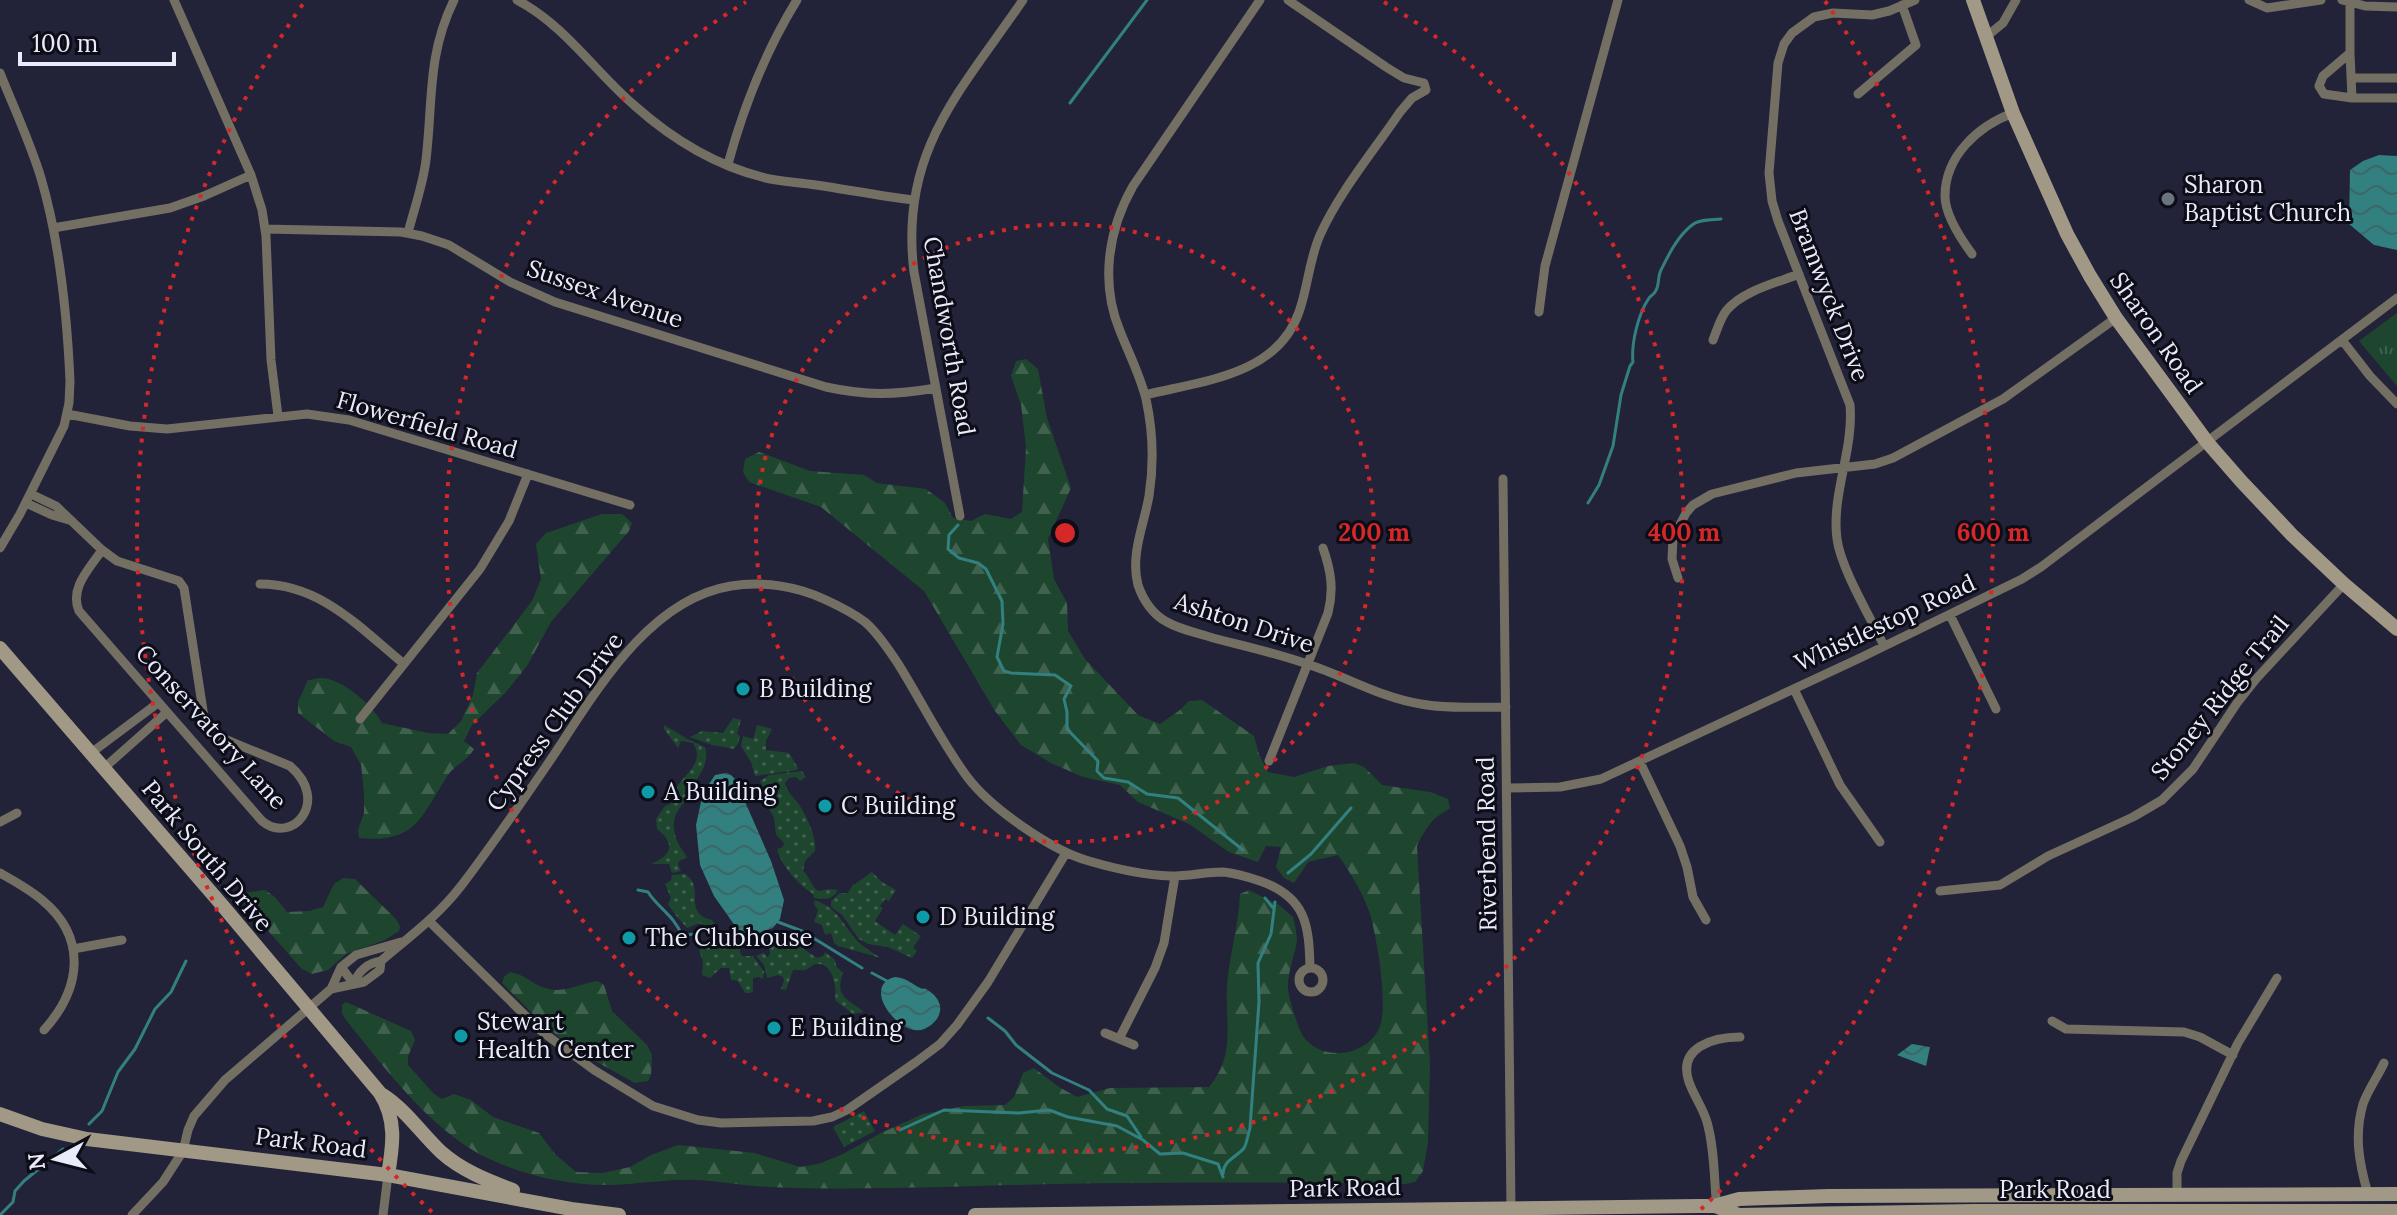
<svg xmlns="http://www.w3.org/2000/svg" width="2397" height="1215" viewBox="0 0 2397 1215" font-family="Lora,serif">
	<defs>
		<pattern id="grass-dots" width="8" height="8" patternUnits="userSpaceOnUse" patternTransform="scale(2)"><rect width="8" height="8" fill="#1e462f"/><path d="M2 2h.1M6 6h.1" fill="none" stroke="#3f614e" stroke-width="1.8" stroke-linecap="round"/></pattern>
		<pattern id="forest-firs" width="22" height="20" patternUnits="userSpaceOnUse" patternTransform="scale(2)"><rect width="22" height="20" fill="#1e462f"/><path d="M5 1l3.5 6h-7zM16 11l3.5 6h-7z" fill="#3f614e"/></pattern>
		<pattern id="park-tufts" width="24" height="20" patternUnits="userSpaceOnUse" patternTransform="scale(2)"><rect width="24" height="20" fill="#1e462f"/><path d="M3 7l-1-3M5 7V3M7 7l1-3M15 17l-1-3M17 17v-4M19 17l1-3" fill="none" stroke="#3f614e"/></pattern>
		<pattern id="water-waves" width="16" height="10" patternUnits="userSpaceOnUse" patternTransform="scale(2)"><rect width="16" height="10" fill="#338080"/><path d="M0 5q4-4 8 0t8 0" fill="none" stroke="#3c6668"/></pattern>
	</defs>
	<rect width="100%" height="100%" fill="#222239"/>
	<path fill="url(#grass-dots)" d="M733,718L741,720L737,734L740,736L738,744L734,749L712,745L690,737L702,731L723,733Z
		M664,725L689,740L705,747C709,760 703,771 695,782C693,786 693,791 690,794C681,808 670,814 675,834C676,843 683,850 687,857L679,861L678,865L681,871L672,873L669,864H651C672,855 676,844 657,829L656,819L665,806L672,803C673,800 674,793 675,790C683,774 706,764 693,743L681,741L678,748L664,729Z
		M757,725L772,729L766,741V750L789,753L798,768L797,770L755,776L751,762L741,746L743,736L753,739Z
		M802,771L806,777L800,781L796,777L789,778L785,783C787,793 794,797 800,806C807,818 817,837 815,851L805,861L803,871C811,878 810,885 818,891L830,889L838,890C832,901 824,899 814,898L813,894C800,886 781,866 777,849L783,847L784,843L776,835L774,818L759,790L762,786L760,781L769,775Z
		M872,872L882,882L896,890L889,901L885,899L880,906L883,908L875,921L895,935L903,924L921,936L913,948L917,951L912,958L888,947L868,944L859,939L842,915L831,907V901L840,893H848L852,886Z
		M684,874C707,885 681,913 712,920L719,931L716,934L700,923L687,928C680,920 674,914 668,904L671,898L665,884L671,880L672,875Z
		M815,900C839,910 838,918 855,938C860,945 873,953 881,958L838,946L834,943L831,933L825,935L822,925L814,922L818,910L814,904Z
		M727,939L740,945V952L742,956H753L764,972L763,979L759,977L753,978V991L750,993H745L738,981L731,980L729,968H721L710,978L702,975L703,961L699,951L701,948Z
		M777,941L780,943H795L817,958L823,956L825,952L835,960L836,966L843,973C834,998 849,999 864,1012L853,1014L835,1000C837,989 833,962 817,964C812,964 809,969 805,970C801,971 797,969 793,970L786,990L781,989L784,981L783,977L778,975L767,978L764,965L756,956L763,953L768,957L770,953L768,946Z
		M864,1111L875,1131L844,1147L833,1127Z"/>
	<path fill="url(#forest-firs)" d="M1026,359L1038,369L1047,418L1071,488L1048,539L1054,579L1067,603L1068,631L1085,659L1138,715L1160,724L1180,710L1189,701L1202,700L1254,736L1259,754L1268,772L1294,777L1328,766L1354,763L1364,767L1382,785L1430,792L1448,799L1450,808C1447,811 1442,813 1438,816C1430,822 1421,836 1417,846L1430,1065L1428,1142L1423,1171L1415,1182L1405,1184C1288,1182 1171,1182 1053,1184C959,1186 863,1191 769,1187C744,1186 720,1181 696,1180C668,1179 640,1184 612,1185C568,1186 522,1175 483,1156C429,1128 384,1067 346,1020L342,1013V1005L346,1002L411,1031L415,1040L408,1056V1065L434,1094L442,1099L454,1094L471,1100L493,1117L539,1133L555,1154L576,1172L602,1173L630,1167L651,1155L678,1145L755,1153L800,1167L818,1164L841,1155L883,1132L923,1114L965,1106L1005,1105L1014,1097L1023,1073L1034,1068L1059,1087L1077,1097L1110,1088L1209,1087C1236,1055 1225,1023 1227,986C1229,955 1239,925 1240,894L1249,890L1279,905L1293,917C1295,925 1297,934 1297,941C1294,959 1285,978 1289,995C1291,1004 1298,1029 1303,1036C1322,1064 1372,1056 1381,1023C1387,998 1377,939 1370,914C1363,893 1350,872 1338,855L1308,862L1294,883L1284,878L1276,867L1281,847L1266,846L1258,862L1229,852L1189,824L1138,802L1120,785L1083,777L1051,763L1021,745L995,711L924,591L821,507L749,482L743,472L745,459L759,452L810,471L864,475L877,483L926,489L945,503L953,518L971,521L985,514L1011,519L1022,512L1026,447L1021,405L1011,376L1016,361Z
		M602,514H622L632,523L629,531L551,622L527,666L506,692L472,725L464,741L474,749C468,760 455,765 448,775C421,816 417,844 359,838L358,830L364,813V793L361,765L351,747L334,741L298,713V702L308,680C312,680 317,678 321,678C342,678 373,706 382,723L428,733L448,734L461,721L473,695L477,673L532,601L541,579L536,544L546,533Z
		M343,878L355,879L396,919L400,926L399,931L385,940L346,954L328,970L312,974L302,969L239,898L241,893L265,890L275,897L287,912L309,911L323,907L334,884Z
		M510,972C527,975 531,984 545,988C563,994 580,984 597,981L604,985L612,1011L647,1045L652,1055L651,1075L648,1081L635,1083L575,1050L542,1023L502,983L504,977Z"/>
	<path fill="url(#park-tufts)" d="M2397,313V386L2359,341Z"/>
	<path fill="url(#water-waves)" d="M2379,155L2397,156V250L2374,245L2349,224L2350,170L2363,161Z
		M726,773L731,775L735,779L771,861L784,900L780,919L773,928L751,936L740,933L714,896L700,865L696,825L703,793L715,775Z
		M895,977C905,978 910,982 918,987C926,991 922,986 929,991C947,1003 942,1021 924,1029C901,1039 859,986 895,977Z
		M1912,1044L1930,1047L1926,1066L1897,1055Z"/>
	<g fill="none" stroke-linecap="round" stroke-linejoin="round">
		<path stroke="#338080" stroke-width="3" d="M1070,103L1147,0
			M1588,503L1599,485L1613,446L1621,395L1630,366L1633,362C1631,344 1638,314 1649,298C1654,292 1654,296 1657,288C1659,283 1658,276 1661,270C1669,254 1677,237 1692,225C1699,219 1712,220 1721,219
			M958,525L949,535L948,549L959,558L978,563L986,569L1002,601L1003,624L997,657L1004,671L1011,673L1055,675L1071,686L1064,699L1067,712V729L1098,761L1097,771L1104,778L1128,782L1147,794L1178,798L1243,850
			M1288,873L1311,854L1351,808
			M638,890L648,892C658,908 675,916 682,936L699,933
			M1265,898L1274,909
			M778,922L802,931L862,968
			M872,973L887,981
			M988,1018L1005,1031L1016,1045L1052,1073L1089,1090L1107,1109L1127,1116L1141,1137
			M89,1124L102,1111L118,1072L135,1049L155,1009L171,992L186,961
			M900,1130L944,1110L1019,1113L1049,1110L1068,1117L1117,1126L1143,1140L1160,1154L1183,1153L1218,1164L1223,1177
			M1223,1174C1224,1159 1236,1158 1244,1148C1247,1143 1248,1134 1250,1128L1259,1002L1258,963L1271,934L1275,902
			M0,1215L13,1202L15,1191L24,1181L63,1149"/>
		<path stroke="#746f63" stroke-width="9" d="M174,0L251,175L262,210L266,236L271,360L278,416
			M517,0C566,26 594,71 635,106C671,138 715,165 762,177C779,182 799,182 816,185C849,190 881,196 913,200
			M1260,0L1133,186C1108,230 1100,283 1120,331C1129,354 1140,375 1146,399C1153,431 1154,464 1149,496C1144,525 1130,555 1138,585C1143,600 1153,615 1167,622C1181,630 1198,633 1213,638C1244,646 1276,653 1307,664C1345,676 1381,698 1421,704C1449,709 1478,707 1506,707
			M2249,0L2267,8L2321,0
			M2342,0L2365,6L2397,7
			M2350,2V53L2323,76L2319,86L2324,94L2352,98L2350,53
			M1987,36L2003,23L2016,0
			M0,73C14,108 30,142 41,178C60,243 67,313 70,381L69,403L64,426L20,514L0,548
			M2351,78H2397
			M1858,94L1916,45L1902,5
			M2352,98H2397
			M728,164C744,105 765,52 797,0
			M53,228L170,208L204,196L251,175
			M265,229L401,232L422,236L449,245L510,282L555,302L826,387C867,396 895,395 936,388
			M408,233C414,209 423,185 426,160C433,101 427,55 454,0
			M1972,254C1961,239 1945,215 1945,196C1945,156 1978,126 2013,113
			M1539,312L1545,266L1618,0
			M1713,340C1717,330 1720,319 1726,311C1742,291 1776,283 1799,274
			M2342,340L2370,376L2397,404
			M1145,395C1201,381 1277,376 1299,312C1308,287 1309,260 1320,235C1340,191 1373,152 1400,112L1412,98L1426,90L1424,83L1404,78L1386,67L1288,0
			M67,414L130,426L167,429L307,414L349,420L630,505
			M1503,479L1511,1209
			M31,494L56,506L102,550L117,561L179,581L184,588L204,717L214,733L222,738L290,766C331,801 292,846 262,821L79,611C69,588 90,568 102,550
			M26,503L52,515L69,520
			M960,516L914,272C899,152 960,92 1023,0
			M1678,578L1672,559L1673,538L1686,513L1693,505L1712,494L1796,473L1875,464L1893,458L2003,399L2116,318
			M260,584C321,584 360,628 404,664
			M1950,615L1996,709
			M1884,646C1871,618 1841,569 1837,539C1831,495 1854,450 1850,405L1778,221L1772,201L1769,173L1778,63L1784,44L1792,33L1814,17L1833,13L1872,15L1889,11L1915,0
			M1794,689L1840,785L1880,842
			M360,719L480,569L509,521L528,474
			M91,753L158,703
			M1269,761L1328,613C1334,589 1331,571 1323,548
			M1640,762L1680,846L1687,867L1693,897L1706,920
			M104,768L166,713
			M1507,788L1560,787L1601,779L1860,658L2022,579L2041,567L2397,298
			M0,822L17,813
			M0,873C14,881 29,889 42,900C88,938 81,989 44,1030
			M1940,891L2000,885L2048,856L2133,817L2162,800L2193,769L2237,703L2256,679L2344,584
			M430,922L541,1031L594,1070L653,1106L698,1120L721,1123L813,1121L832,1117L847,1110L916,1062L940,1044L957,1025L988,982L1066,853
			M73,949L122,940
			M341,967L354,984C358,971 368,963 381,961C409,937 438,916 461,886C491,847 519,806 547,765C592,699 645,600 731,586C763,581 797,586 826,600C839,606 853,613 865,622C878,633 888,649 897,662C921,700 941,742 968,778C991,808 1052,851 1089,861C1116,869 1143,875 1171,876C1189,876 1206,872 1223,872C1236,873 1248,877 1260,881C1306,897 1309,925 1310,967
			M1299 980a12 12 0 1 1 24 0a12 12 0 1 1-24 0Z
			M331,989L341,967L356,955L401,942
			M2052,1021L2066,1029L2184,1032L2200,1037L2233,1055
			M1105,1033L1134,1045
			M1119,1039L1155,968L1164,943L1175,876
			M2368,1194C2359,1163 2354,1135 2363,1104C2368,1090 2378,1076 2384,1063
			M2177,1195V1173L2181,1161L2238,1043L2277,978
			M1714,1206L1716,1198C1714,1173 1714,1147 1707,1122C1703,1108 1694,1096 1689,1082C1677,1047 1714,1037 1740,1037
			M132,1215L163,1182L183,1151L188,1130L194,1116L225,1080L331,989L364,982L380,970L381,961
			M383,1215L388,1175"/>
		<path stroke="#a19986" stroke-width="14" d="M1973,0L2013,113L2067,234L2090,276L2116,318L2207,442L2241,481L2292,535L2344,584L2397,629
			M0,648L222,905L380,1093C397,1120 393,1145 388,1175
			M383,1095C406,1110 421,1133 441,1152C461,1170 488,1181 513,1190
			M0,1114L42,1129L87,1139L388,1175L571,1209L619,1215
			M1715,1206L1739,1215L1974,1211H2397
			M975,1215L1699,1206H1714L1739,1199L1828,1196L2397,1194"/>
	</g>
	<g fill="none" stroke="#d62828" stroke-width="4" stroke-dasharray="4 8">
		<circle cx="1065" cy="533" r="309"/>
		<path d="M1384 2A619 619 0 1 1 746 2"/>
		<path d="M432 1212A928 928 0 0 1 305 1M1825 1A928 928 0 0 1 1698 1212"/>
	</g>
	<circle fill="#6b7280" stroke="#0d0d17" stroke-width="3" cx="2168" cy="199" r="8"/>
	<g fill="#0f9aa8" stroke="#0d0d17" stroke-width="3">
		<circle cx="743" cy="689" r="8"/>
		<circle cx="648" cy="792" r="8"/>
		<circle cx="825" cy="806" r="8"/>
		<circle cx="923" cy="917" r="8"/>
		<circle cx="629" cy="938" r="8"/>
		<circle cx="774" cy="1028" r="8"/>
		<circle cx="461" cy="1036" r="8"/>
	</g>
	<g text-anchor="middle" stroke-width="6" stroke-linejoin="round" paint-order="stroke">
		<g font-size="24" fill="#e9ebfb" stroke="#0d0d17" text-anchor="start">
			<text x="2184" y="193">Sharon<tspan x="2184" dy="28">Baptist Church</tspan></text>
			<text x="759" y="697">B Building</text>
			<text x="664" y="800">A Building</text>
			<text x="841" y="814">C Building</text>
			<text x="939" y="925">D Building</text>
			<text x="645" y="946">The Clubhouse</text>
			<text x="477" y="1030">Stewart<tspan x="477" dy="28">Health Center</tspan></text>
			<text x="790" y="1036">E Building</text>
		</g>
		<g font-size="24" fill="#e9ebfb" stroke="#0d0d17">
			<text transform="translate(605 294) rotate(19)" y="8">Sussex Avenue</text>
			<text transform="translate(1829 295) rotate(69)" y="8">Bramwyck Drive</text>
			<text transform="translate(2156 333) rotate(55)" y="8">Sharon Road</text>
			<text transform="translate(949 336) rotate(80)" y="8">Chandworth Road</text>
			<text transform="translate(427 425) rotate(16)" y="8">Flowerfield Road</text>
			<text transform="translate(1244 623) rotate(18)" y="8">Ashton Drive</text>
			<text transform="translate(1885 623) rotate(-25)" y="8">Whistlestop Road</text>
			<text transform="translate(2220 698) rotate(-51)" y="8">Stoney Ridge Trail</text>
			<text transform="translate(555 722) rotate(-54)" y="8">Cypress Club Drive</text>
			<text transform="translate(211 727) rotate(48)" y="8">Conservatory Lane</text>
			<text transform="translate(1487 844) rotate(-91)" y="8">Riverbend Road</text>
			<text transform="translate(207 856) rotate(50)" y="8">Park South Drive</text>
			<text transform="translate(311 1143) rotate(7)" y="8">Park Road</text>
			<text transform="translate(1345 1188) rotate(-1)" y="8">Park Road</text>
			<text x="2055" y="1198">Park Road</text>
		</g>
	</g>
	<circle cx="1065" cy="533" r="12" fill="#d62828" stroke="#0d0d17" stroke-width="4"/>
	<g font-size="24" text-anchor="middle" font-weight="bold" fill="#d62828" stroke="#0d0d17" stroke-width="6" stroke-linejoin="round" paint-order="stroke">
		<text x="1374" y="541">200 m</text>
		<text x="1684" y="541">400 m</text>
		<text x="1993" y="541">600 m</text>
	</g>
	<g transform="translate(56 1159) rotate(263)" stroke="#0d0d17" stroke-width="6" paint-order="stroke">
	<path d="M0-6L14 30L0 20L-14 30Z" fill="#e9ebfb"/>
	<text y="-12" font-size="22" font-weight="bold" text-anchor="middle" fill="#e9ebfb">N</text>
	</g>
	<path d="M20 52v12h154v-12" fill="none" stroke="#e9ebfb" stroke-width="4"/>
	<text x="32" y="52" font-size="24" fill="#e9ebfb" stroke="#0d0d17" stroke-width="6" paint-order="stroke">100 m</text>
</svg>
